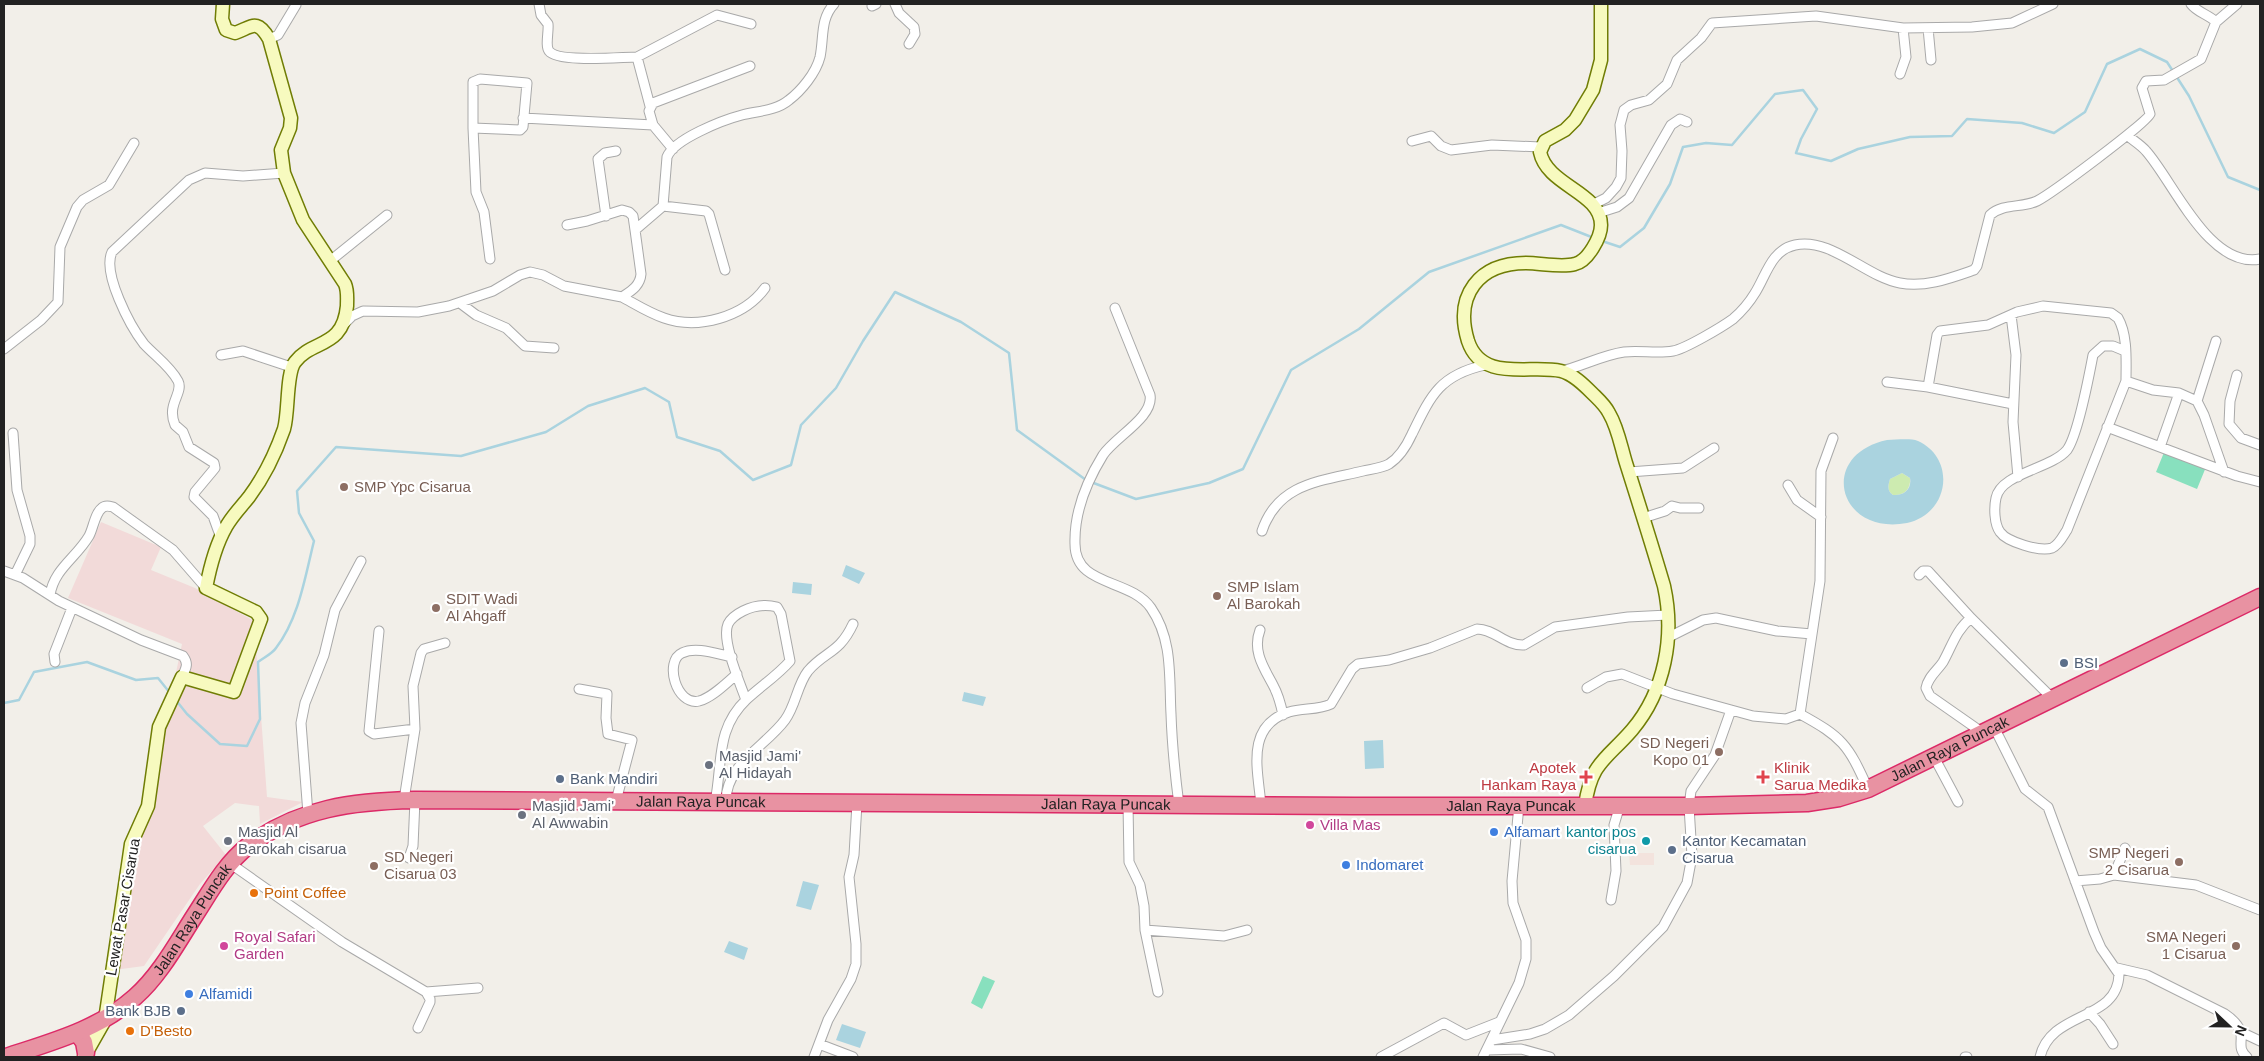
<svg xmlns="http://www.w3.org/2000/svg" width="2264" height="1061" viewBox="0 0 2264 1061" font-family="Arial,sans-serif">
	<rect width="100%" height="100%" fill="#f2efe9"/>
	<path fill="#f2dad9" d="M101,522L161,547L151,570L195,588L254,621L267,797L303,802L260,824L259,806L235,803L203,826L226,855L200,884L144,966L114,970L182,644L68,598Z"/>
	<path fill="#f3e3dd" d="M1629,853H1654V865H1630Z"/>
	<path fill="#cdebb0" d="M1902,473L1910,478C1911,489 1904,496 1893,495C1887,491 1888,486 1890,479Z"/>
	<path fill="#88e0be" d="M2165,450L2206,467L2197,489L2156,472Z
		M983,976L995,981L982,1009L971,1003Z"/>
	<path fill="#aad3df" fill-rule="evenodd" d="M1887,440C1896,440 1910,438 1918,441C1957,459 1949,514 1907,523C1838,536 1817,455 1887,440ZM1902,473L1910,478C1912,489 1904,496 1893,495C1887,491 1888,486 1890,479Z
		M846,565L865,573L859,584L842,576Z
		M793,582L812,584L811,595L792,593Z
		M964,692L986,697L983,706L962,701Z
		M1383,740L1384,768L1365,769L1364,741Z
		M803,881L819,885L811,910L796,906Z
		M729,941L748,948L744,960L724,952Z
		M842,1024L866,1032L860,1048L836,1040Z"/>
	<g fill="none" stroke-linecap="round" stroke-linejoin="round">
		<path stroke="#aad3df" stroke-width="2.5" d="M1602,241L1620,247L1644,228L1670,184L1683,147L1706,143L1732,145L1775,94L1803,90L1817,109L1801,139L1796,153L1831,161L1858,149L1910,137L1952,136L1967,119L2022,123L2054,133L2085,112L2107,64L2140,49L2167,62L2189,96L2228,177L2260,190
			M1091,482L1136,499L1209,483L1243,469L1291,370L1359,329L1429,272L1561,225L1594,238
			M175,699L187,714L220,744L247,746L260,719L258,662C263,658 272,654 276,648C299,618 305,577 314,541L299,513L297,491L336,447L461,456L546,432L588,406L645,388L669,402L677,437L720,451L753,480L791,465L801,425L836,388L863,341L895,292L961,322L1009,353L1017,430L1086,480
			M4,703L19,700L34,672L87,662L136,680L158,678L170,693"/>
		<g stroke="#a9a9a9" stroke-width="11">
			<path id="street" d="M539,4L541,15L548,24C549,31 545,46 549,51C558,63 621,57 637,57
				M895,4L899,13L914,27L915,34L909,44
				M2191,4C2198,13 2208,14 2216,22
				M872,6L876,4
				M1928,28L1931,60
				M269,39L278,35L296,5
				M1900,74L1906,57L1903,28
				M480,79L527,83L523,127L520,130L473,128V82Z
				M650,106L637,57L717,15L751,24
				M523,118L653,125
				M473,128L476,192L484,212L490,259
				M2128,136C2134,141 2141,145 2146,151C2173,181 2209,269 2260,259
				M1412,141L1431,136L1441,146L1451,150L1492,145L1541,147
				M673,149L653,125L649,111L653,103L750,66
				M1594,204L1606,198L1616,187L1621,178L1622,151L1620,125L1624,110L1631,105L1649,100L1667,84L1677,60L1701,38L1712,23L1816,16L1903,28L1972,27L2012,23L2053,4
				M663,206L706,211L709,214L725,270
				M1598,213L1617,207L1629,198L1671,125L1680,119L1687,122
				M606,216L598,159L605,153L616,151
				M567,225L587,221L622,210L629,212L633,216L635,230
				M330,261L387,215
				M622,297C635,304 649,313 664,318C698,330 744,317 765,288
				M460,303L476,315L506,328L525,346L554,348
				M1115,308L1150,395C1154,417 1115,437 1103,455C1087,481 1074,513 1075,544C1075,587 1130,578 1151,608C1173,640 1169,677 1171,714C1172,744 1175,774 1179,805
				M2011,315L2016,355L2013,422L2018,477
				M343,325L352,316L363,311L418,312L449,306L493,291L520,275L530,272L543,275L564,286L622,297C631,291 640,286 641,274L635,230L663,206L667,157C674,139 723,120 742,115C757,111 776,111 789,100C801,91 816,73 820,57C824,38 820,19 834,4
				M4,349L41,320L58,302L60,247L77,207L83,200L109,185L134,143
				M221,355L243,351L291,367
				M1562,371C1582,366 1603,355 1624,352C1640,350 1657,354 1673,351C1685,349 1722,327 1733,319C1741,312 1749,303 1755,293C1766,276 1771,250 1795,245C1831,237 1866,277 1900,283C1925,288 1951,278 1974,270L1977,266L1990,215C2003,203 2023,208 2037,201C2051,194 2148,122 2150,114L2142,88L2146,81L2164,80L2201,59L2216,22L2237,4
				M2237,375L2230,401L2229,424L2241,438L2260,445
				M2126,381L2153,390L2179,393L2197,401L2204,415L2224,472
				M1887,382L1928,387
				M2197,401L2216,341
				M2013,404L1928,387L1937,335L1940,331L1988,325L2017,312L2043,306L2111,313L2118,318C2128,335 2126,362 2126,381L2067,530C2063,536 2059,545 2052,548C2040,552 2007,542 2000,532C1994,524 1994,507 1996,498C2001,473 2051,469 2067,450C2078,435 2089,376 2093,355L2103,346H2113L2125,351
				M2107,427L2237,476L2260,482
				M13,433L17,490L30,536V544L15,575
				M2160,447L2179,393
				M1629,472L1683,468L1714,448
				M1788,485L1797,500L1821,517
				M1643,518L1665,511L1672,506L1680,508H1699
				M1262,531C1278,483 1321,481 1363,471C1372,469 1382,468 1389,464C1400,457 1407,445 1412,434C1431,395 1440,375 1485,365
				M221,538L213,516L194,497L195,492L215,468L214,463L189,447L183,432L175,425C166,404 184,393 178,381C170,366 155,356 144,344C130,326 102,273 112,252L189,180L205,173L243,176L284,173
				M4,571L23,578L59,601L141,640L183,656C189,664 186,668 182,677
				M1919,575L1923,571H1928L1971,618
				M50,595C54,569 76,558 89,536C93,529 95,513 102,508C105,505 109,506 113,507L173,550L206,588
				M1260,630C1252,651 1264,668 1273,685C1278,694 1281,705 1283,715
				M379,631L369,731L374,734L415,729
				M1667,638L1703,620L1716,618L1777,631L1812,634
				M732,657C717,654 696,646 682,653C664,661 676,706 699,701C713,697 726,683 737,674
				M55,662L54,654L72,608
				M1587,688L1606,677L1622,674L1673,694L1753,716L1786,719L1800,714
				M579,689L607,694L606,718L608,734L632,740L616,801
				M1800,714L1820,581L1821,471L1833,438
				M1800,714C1842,737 1848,744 1868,789
				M1994,727L2025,789L2048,807L2094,932L2101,948L2119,974C2118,1022 2051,1010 2040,1057
				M1983,733L1930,696L1926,688C1928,677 1937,671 1943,662C1952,646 1956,630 1971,618L2053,699
				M1934,757L1958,802
				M404,800L415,729L413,686L421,653L424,649L445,643
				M726,801C726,764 766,746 785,720C796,705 797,685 808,671C825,651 839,654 853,624
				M715,802C723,763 715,729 747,699C761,686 778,675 790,661L781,614L777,607C765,604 753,606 743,611C737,614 731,618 728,624C721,640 740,683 746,700
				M1128,804L1129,862L1140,885L1144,906L1145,930L1158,992
				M1261,805C1258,770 1245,726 1289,712C1303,708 1319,710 1331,704L1352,669L1358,664L1389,660L1430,648L1477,629C1494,629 1506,646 1524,645L1555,627L1628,617L1668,615
				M308,814L301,723L305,703L324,655L335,610L361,561
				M409,858L413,846L415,800
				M231,864L342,942L426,992L430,999V1002L418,1028
				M2114,875L2196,885L2260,910
				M2075,881L2100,879L2114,875L2125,848
				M1611,900L1616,871L1614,825L1620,805
				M1145,930L1224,936L1247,930
				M2117,968L2147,975L2225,1014C2231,1018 2240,1026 2241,1034C2242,1044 2238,1049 2247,1057
				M426,992L478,988
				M2089,1012L2100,1024L2113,1044
				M2241,1032L2260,1041
				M1492,1040L1530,1034L1545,1029L1569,1015L1614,976L1663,927L1687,883L1692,856L1689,806L1691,791L1715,755L1731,710
				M819,1044L853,1057
				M1487,1050L1521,1049L1550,1057
				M814,1057L828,1020L851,979L856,964V944L849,877L854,855L857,803
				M1381,1057L1444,1023L1466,1035L1499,1022
				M1483,1057L1519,983L1526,959V940L1513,903L1512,881L1519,805
				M1965,1057H1967"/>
		</g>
		<g stroke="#707d05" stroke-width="15">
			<path id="secondary" d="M1585,806C1591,762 1606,760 1632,730C1665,691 1675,636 1664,586C1652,545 1639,504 1626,463C1621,447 1618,428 1609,413C1605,405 1598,399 1592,393C1584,385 1573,374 1561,371C1530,364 1482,383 1468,341C1454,295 1479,263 1526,263C1541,263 1561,268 1575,264C1588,261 1601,237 1601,225C1601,192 1547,186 1540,152L1545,141L1565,130L1575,120L1593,90L1601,60V4
				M84,1057L105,1020L129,858L131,844L148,806L159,727L182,677L234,692L261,619L256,612L206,588C210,567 215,546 226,527C232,516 241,507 249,497C264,477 276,452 284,429C289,412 286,373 295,362C312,339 343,349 347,306C347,298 348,291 345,284L303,220L284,173L281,150L290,128L291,118L269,39C257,18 252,27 235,33L226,30L222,19L223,4"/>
		</g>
		<g stroke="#dc2a67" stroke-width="19">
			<g id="highway">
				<path d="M77,1033L84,1042L86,1053"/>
				<path id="s1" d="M6,1057C51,1042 98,1030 135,997C160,975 177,943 195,915C210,892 225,864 248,846C298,808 354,801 415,800L1354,806H1689L1807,803L1839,798L1868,789L2260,597"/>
			</g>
		</g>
		<use href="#street" stroke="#fff" stroke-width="9"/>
		<use href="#secondary" stroke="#f7fabf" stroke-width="12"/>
		<use href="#highway" stroke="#e892a2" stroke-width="16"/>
	</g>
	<g fill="#8d6e63" stroke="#fff" stroke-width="2">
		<circle cx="344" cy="487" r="5"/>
		<circle cx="1217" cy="596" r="5"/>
		<circle cx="436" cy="608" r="5"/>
		<circle cx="1719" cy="752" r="5"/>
		<circle cx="2179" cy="862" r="5"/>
		<circle cx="374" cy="866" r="5"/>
		<circle cx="2236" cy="946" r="5"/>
	</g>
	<g fill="#5c6f8a" stroke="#fff" stroke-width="2">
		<circle cx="2064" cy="663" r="5"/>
		<circle cx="560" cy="779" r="5"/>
		<circle cx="1672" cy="850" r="5"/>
		<circle cx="181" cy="1011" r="5"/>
	</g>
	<g fill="#6b7280" stroke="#fff" stroke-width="2">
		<circle cx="709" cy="765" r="5"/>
		<circle cx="522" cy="815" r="5"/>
		<circle cx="228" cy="841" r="5"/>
	</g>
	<g fill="#e0444e" stroke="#fff" stroke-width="2">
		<path d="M1583.5 769.5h5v5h5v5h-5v5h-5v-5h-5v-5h5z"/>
		<path d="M1760.5 769.5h5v5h5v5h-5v5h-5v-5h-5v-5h5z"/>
	</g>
	<g fill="#d1479c" stroke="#fff" stroke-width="2">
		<circle cx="1310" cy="825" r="5"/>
		<circle cx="224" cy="946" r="5"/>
	</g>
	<g fill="#3f7fe0" stroke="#fff" stroke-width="2">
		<circle cx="1494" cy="832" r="5"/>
		<circle cx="1346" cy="865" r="5"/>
		<circle cx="189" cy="994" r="5"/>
	</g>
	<circle fill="#0f9aa8" stroke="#fff" stroke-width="2" cx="1646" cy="841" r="5"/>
	<g fill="#e8710a" stroke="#fff" stroke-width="2">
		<circle cx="254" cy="893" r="5"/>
		<circle cx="130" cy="1031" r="5"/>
	</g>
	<g text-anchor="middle" stroke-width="4.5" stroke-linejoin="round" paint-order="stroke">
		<g font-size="15" fill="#785e54" stroke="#fff" text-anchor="start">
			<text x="354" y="492">SMP Ypc Cisarua</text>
			<text x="1227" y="592">SMP Islam<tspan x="1227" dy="17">Al Barokah</tspan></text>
			<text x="446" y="604">SDIT Wadi<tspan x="446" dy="17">Al Ahgaff</tspan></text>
			<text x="1709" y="748" text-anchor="end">SD Negeri<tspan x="1709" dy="17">Kopo 01</tspan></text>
			<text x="2169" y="858" text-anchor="end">SMP Negeri<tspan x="2169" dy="17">2 Cisarua</tspan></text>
			<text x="384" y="862">SD Negeri<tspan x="384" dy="17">Cisarua 03</tspan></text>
			<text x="2226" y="942" text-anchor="end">SMA Negeri<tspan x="2226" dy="17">1 Cisarua</tspan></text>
		</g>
		<g font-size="15" fill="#4e5e75" stroke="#fff" text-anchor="start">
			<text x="2074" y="668">BSI</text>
			<text x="570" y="784">Bank Mandiri</text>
			<text x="1682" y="846">Kantor Kecamatan<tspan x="1682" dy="17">Cisarua</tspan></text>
			<text x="171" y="1016" text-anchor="end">Bank BJB</text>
		</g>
		<g font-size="15" fill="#222" stroke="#fff">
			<text dy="5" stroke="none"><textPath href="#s1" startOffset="2055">Jalan Raya Puncak</textPath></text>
			<text dy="5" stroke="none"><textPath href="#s1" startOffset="795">Jalan Raya Puncak</textPath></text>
			<text dy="5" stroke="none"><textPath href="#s1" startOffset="1200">Jalan Raya Puncak</textPath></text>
			<text dy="5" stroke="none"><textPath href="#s1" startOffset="1605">Jalan Raya Puncak</textPath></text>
			<text transform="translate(123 907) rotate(-80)" y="5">Lewat Pasar Cisarua</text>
			<text dy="5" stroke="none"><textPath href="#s1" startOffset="240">Jalan Raya Puncak</textPath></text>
		</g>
		<g font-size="15" fill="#5b616d" stroke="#fff" text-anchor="start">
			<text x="719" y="761">Masjid Jami'<tspan x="719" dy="17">Al Hidayah</tspan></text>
			<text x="532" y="811">Masjid Jami'<tspan x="532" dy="17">Al Awwabin</tspan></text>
			<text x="238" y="837">Masjid Al<tspan x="238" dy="17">Barokah cisarua</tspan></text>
		</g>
		<g font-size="15" fill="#be3a42" stroke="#fff" text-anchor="end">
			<text x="1576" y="773">Apotek<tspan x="1576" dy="17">Hankam Raya</tspan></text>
			<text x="1774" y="773" text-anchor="start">Klinik<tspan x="1774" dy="17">Sarua Medika</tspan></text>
		</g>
		<g font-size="15" fill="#b23c85" stroke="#fff" text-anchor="start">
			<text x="1320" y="830">Villa Mas</text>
			<text x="234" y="942">Royal Safari<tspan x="234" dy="17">Garden</tspan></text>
		</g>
		<g font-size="15" fill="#366cbe" stroke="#fff" text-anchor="start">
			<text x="1504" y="837">Alfamart</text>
			<text x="1356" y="870">Indomaret</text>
			<text x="199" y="999">Alfamidi</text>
		</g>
		<g font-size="15" fill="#0d838f" stroke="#fff" text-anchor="end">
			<text x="1636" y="837">kantor pos<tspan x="1636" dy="17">cisarua</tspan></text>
		</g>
		<g font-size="15" fill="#c56008" stroke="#fff" text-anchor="start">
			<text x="264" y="898">Point Coffee</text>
			<text x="140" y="1036">D'Besto</text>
		</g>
	</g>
	<rect width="2264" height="1061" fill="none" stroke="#222222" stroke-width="10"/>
	<g transform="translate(2229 1026) rotate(112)" stroke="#ffffff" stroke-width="4" paint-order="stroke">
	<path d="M0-4L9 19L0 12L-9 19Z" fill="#222222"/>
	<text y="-8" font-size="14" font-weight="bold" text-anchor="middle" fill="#222222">N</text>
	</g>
</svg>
